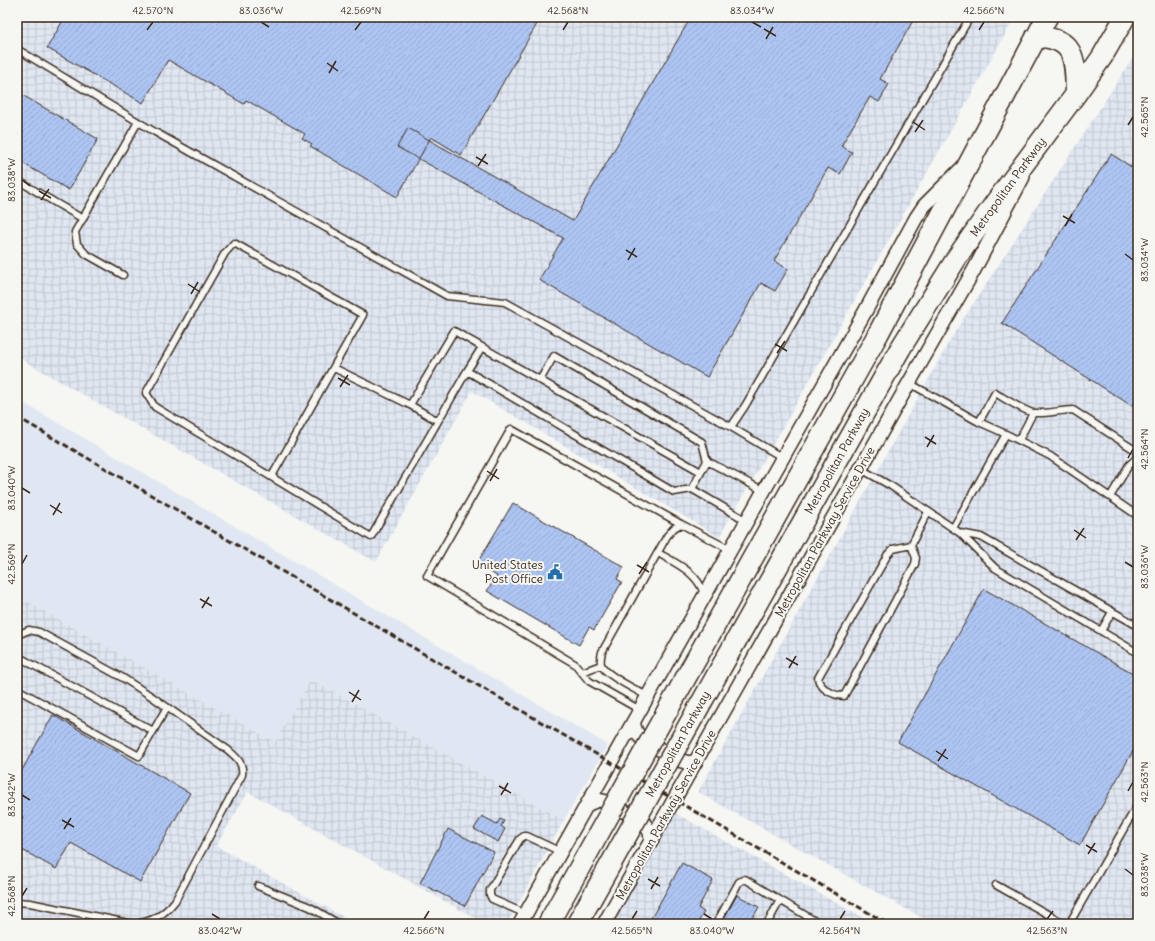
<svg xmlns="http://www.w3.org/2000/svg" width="1155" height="941" viewBox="0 0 1155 941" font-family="Delius,sans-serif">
	<defs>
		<pattern id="industrial-grid" width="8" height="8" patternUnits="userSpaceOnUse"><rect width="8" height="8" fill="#e0e7f2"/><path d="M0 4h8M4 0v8" fill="none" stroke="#c1c6cf"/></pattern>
		<pattern id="building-hatch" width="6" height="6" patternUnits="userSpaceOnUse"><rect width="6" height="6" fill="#adc5f3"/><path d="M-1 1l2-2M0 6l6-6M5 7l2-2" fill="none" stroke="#96a9d0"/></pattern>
	</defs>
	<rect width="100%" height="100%" fill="#f6f6f2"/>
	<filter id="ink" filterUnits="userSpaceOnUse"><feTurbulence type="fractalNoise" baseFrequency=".025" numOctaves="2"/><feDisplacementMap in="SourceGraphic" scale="8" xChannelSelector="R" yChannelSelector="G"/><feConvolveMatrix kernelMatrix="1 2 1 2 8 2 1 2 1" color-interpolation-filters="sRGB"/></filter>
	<g filter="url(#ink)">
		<path fill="#e0e7f2" d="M17,399L608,745L564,820L311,679L276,743L18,596L17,598Z"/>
		<path fill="url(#industrial-grid)" d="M17,17H1015L783,427L719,537L472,391L376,562L17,357Z
			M1138,50V924H933L698,792L953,335Z
			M18,596L275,742L311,679L564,820L507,924H486L248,792L216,846L356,924H17V598Z
			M675,813L865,919L873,924H612Z"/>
		<path fill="url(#building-hatch)" stroke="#3b2a1e" d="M48,17H58L55,21Z
			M65,17H541L461,155L431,137L397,197L310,146L312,144L302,138L305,134L246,100L244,104L168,60L143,103L47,48Z
			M691,17H915L880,79L889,84L879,102L870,97L841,146L852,152L840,174L828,168L774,261L788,269L775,291L761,283L707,377L539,280L563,238L397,147L408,128L573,221Z
			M17,92L98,139L69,190L17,160Z
			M1111,154L1138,171V397L1132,406L1002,323Z
			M513,503L624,567L617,579L622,582L594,630L589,627L579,645L487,591L497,576L476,565Z
			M984,589L1138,676V742L1080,845L898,742Z
			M53,715L190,793L140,882L71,843L56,869L17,847V828L23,817L17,813V779Z
			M482,816L497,824L500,819L504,821L501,826L505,829L498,842L474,829Z
			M448,829L494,852L465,906L420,883Z
			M682,863L713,880L698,908L704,912L697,924H648Z
			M737,895L759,907L749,924H721Z"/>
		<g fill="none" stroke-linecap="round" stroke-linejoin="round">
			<g stroke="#3b2a1e" stroke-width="9">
				<path id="lane" d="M17,49L155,132L447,296L505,302L731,427L783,458
					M17,180L83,219
					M123,275L86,254L77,244L75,232L138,122
					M334,368L410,405L438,421
					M467,371L482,347
					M540,380L554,356L702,442L707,461
					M909,383L979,422L1006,434L1050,456L1138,516
					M410,405L454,331L701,472
					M979,422L995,393C1004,398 1027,413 1035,413C1048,414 1060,410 1073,410L1138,452
					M731,427L745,406L970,17
					M1019,440L1033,413
					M861,469L891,486L960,533L995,568L1138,653
					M272,476L363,315L234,243L225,253L146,393L155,407L371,537L467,371L674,492L692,489
					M1110,497L1129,465L1138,457
					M747,521L692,489L707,461L764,491
					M953,528L1006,434
					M960,533L981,537L1138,626
					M911,545L916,558L915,564L844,696C834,696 819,688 818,678L888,554L893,549L911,545L928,512
					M658,553C676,563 698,573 704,594
					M1101,631L1112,612
					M17,635L29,630L39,632L123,678L151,696L228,750C236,757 244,763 242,775L175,901C164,915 152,922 134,924
					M17,656L153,731
					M582,672L601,665
					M17,689L139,756L167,707
					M647,696C637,690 604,675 601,664C600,660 601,656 602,652L667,536L674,528L681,524L731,550
					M640,710L589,681L575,664L427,576L511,429L681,524
					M996,885L1065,924
					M258,886L310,907L339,924
					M17,902L30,903L133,924
					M526,914L492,899L490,895V890L520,839L524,836H527L561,852
					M716,924L739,882L745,879L820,924
					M767,924L780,900
					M1069,924L1138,804"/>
			</g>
			<g stroke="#3b2a1e" stroke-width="16">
				<path id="street" d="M633,722L636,732L643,740L679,760L689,763L696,761
					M588,804L598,800L608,802L644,823L650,832L651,840
					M520,924L640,710L866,310L916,218L924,206L961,169
					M604,924L909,383L974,270L1023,177"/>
			</g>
			<g stroke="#3b2a1e" stroke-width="23">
				<path id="primary" d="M1036,37C1077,37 1075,62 1076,94
					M877,336L1047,17
					M900,349L958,256L995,203L1076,94L1102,57L1125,17"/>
			</g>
			<use href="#lane" stroke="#f6f6f2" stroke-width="6"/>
			<use href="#street" stroke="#f6f6f2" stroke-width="13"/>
			<use href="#primary" stroke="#f6f6f2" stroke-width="20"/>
			<path stroke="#3b2a1e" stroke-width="3" stroke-dasharray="6 3" stroke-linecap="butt" d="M17,417L888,924"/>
			<g stroke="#3b2a1e" stroke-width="23" stroke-linecap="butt">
				<path id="primary-bridge" d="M548,924L877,336
					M577,924L900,349"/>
			</g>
			<use href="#primary-bridge" stroke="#f6f6f2" stroke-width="20"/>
		</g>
	</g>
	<path fill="none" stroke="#3b2a1e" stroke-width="1.5" d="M261,22L269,27M752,22L761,27M764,29L776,36M147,30L153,22M355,30L361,22M563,30L568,22M979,30L984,22M766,39L773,27M327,63L338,71M329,73L336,61M913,122L925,130M1128,125L1133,117M915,132L923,120M476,157L488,164M478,166L486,154M22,180L30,186M39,191L51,198M41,200L49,189M1063,216L1075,223M1065,226L1072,214M626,250L637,257M1125,254L1133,260M628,260L635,248M188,284L200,292M191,294L198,282M775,344L787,351M777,353L785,341M338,378L350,385M340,387L348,375M925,437L936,444M927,447L934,435M1128,458L1133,449M487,471L499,479M490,481L497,469M22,488L30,493M50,505L62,513M53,515L60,503M1074,530L1086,538M1076,540L1084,528M1125,562L1133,567M22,564L27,555M637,565L649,572M639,574L647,562M200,599L212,606M202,608L209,597M786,658L798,665M789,668L796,656M349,692L361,700M352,702L359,690M936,751L948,759M938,761L946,749M499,786L511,793M1128,791L1133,782M22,795L30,800M501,795L508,783M62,820L74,827M64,829L71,818M1086,845L1097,852M1088,854L1095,843M1125,869L1133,875M648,879L660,886M651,889L658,877M22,896L27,888M212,914L220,919M704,914L712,919M424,919L429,911M632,919L637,911M840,919L845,911M1047,919L1053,911"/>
	<defs>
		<g id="civic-bare" transform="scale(1.2)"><path d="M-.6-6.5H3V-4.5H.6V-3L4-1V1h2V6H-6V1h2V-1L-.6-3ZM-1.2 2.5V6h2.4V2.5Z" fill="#1f6fb2" stroke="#f6f6f2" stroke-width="2.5" paint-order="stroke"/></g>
	</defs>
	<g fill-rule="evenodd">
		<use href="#civic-bare" x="555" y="572"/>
	</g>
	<g text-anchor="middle" stroke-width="4" stroke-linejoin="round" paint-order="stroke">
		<g font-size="12" fill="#3b2a1e" stroke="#f6f6f2">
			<text transform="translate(1008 187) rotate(-54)" y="4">Metropolitan Parkway</text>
			<text transform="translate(837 461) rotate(-61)" y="4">Metropolitan Parkway</text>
			<text transform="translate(825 532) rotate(-61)" y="4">Metropolitan Parkway Service Drive</text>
			<text transform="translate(678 744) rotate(-61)" y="4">Metropolitan Parkway</text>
			<text transform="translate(666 815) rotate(-61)" y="4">Metropolitan Parkway Service Drive</text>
		</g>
		<g font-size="12" fill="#3b2a1e" stroke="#f6f6f2" text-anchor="end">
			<text x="543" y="569">United States<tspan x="543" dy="14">Post Office</tspan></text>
		</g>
	</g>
	<rect width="1155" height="941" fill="none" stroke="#f6f6f2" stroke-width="44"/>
	<rect x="22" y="22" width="1111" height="897" fill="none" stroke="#3b2a1e" stroke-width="1.5"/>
	<g font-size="10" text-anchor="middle" fill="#3b2a1e">
		<text x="153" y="14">42.570°N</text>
		<text x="261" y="14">83.036°W</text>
		<text x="361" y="14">42.569°N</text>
		<text x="568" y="14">42.568°N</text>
		<text x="752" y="14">83.034°W</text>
		<text x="984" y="14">42.566°N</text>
		<text transform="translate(1144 117) rotate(-90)" y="4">42.565°N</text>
		<text transform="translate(11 180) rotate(-90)" y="4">83.038°W</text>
		<text transform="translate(1144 260) rotate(-90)" y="4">83.034°W</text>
		<text transform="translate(1144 449) rotate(-90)" y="4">42.564°N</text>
		<text transform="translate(11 488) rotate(-90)" y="4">83.040°W</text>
		<text transform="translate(11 564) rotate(-90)" y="4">42.569°N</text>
		<text transform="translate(1144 567) rotate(-90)" y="4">83.036°W</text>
		<text transform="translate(1144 782) rotate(-90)" y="4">42.563°N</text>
		<text transform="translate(11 795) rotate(-90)" y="4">83.042°W</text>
		<text transform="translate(1144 875) rotate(-90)" y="4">83.038°W</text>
		<text transform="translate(11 896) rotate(-90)" y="4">42.568°N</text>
		<text x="220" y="934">83.042°W</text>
		<text x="424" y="934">42.566°N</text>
		<text x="632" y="934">42.565°N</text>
		<text x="712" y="934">83.040°W</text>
		<text x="840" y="934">42.564°N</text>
		<text x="1047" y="934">42.563°N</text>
	</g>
</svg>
